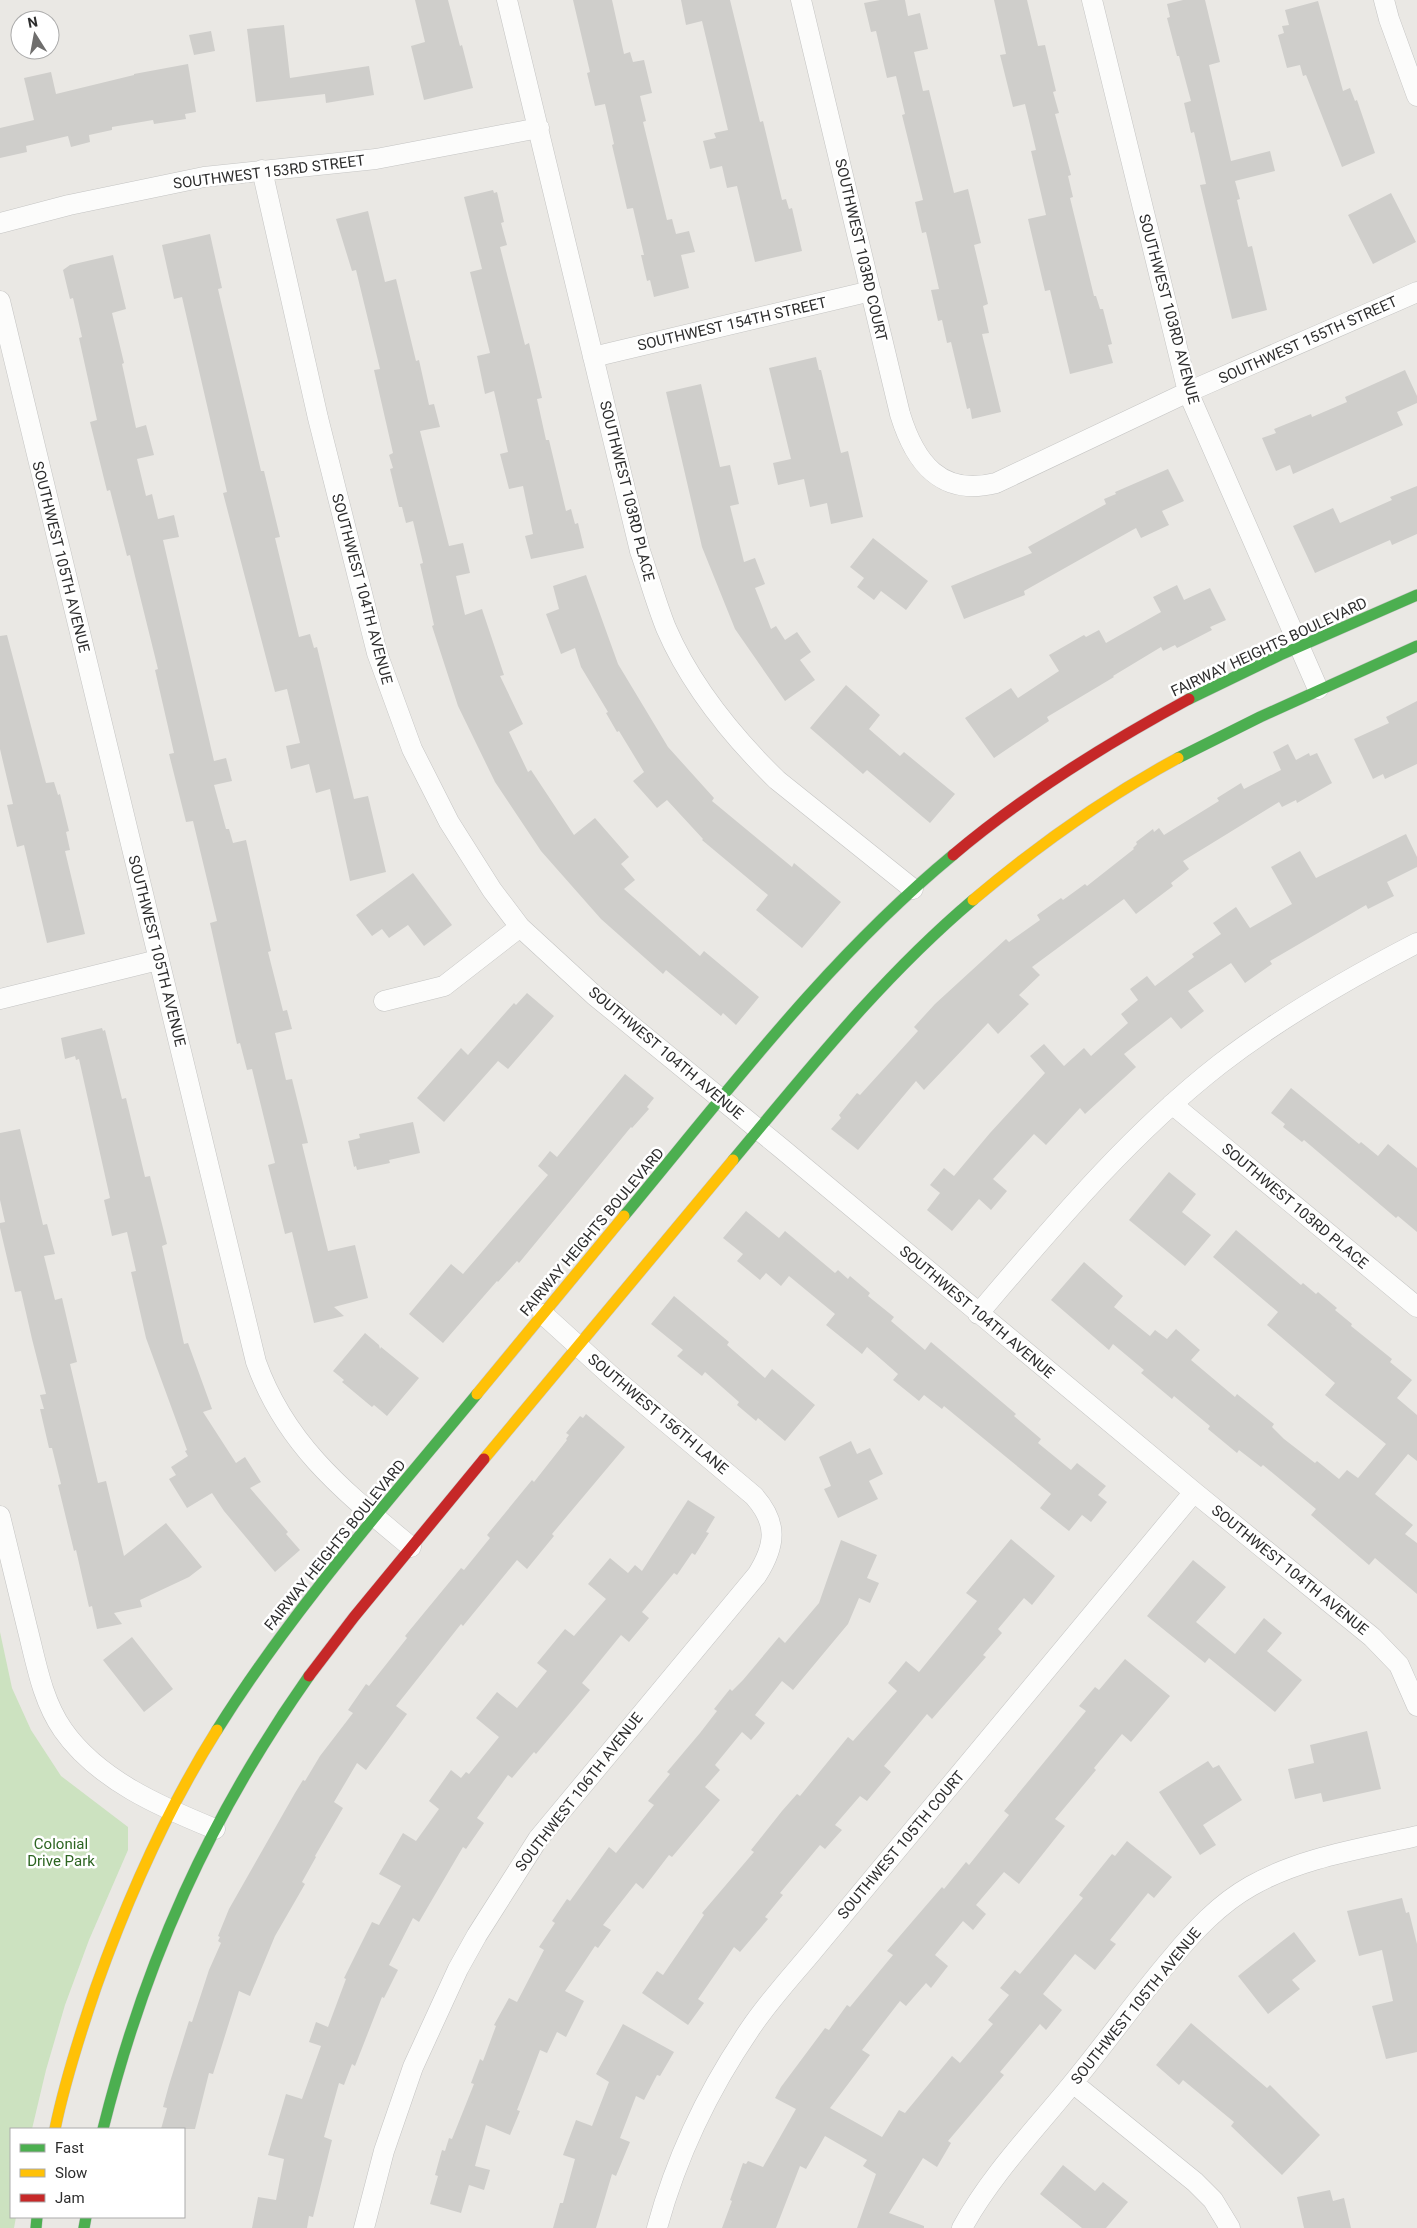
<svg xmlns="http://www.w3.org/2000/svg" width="1417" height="2228" viewBox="0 0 1417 2228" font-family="Roboto,sans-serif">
	<rect width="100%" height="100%" fill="#eae8e4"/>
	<path fill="#cce2c0" d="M0,1632L12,1688L31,1730L61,1776L128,1827V1850L89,1940L65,2005L46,2070L32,2129H11V2217H16L14,2228H0Z"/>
	<path fill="#cfcecb" d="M415,0H448L460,46L462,45L473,88L424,100L411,46L425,42Z
		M573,0H612L624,54L630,52L633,62L644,60L652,93L640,96L646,121L643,122L667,220L672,219L676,234L689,231L695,252L681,255L689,288L654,297L650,280L647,281L641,255H644L633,208L627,209L612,145L614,144L605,104L595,106L587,73L590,72Z
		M681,0H730L760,122L763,121L782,200L786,199L789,209L792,208L802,251L755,262L737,186L727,188L722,166L710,169L703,141L716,138L714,133L728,130L702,21L686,25Z
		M880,0H905L908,16L920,13L928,49L914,52L923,91L929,90L954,193L968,189L981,243L974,245L988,304L983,306L989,333L982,334L1001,412L972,419L970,408L967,409L951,342L947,343L942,320L938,321L931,290L939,289L926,232L922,233L915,202L923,200L902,115L905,114L896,76L887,78L876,31L871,32L864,3Z
		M994,0H1027L1038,46L1045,45L1056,91L1053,92L1059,113L1055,114L1071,175L1068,176L1073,197L1070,198L1094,296H1096L1100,309H1103L1112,344L1108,345L1113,363L1070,374L1050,290L1045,291L1028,219L1046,215L1031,151L1036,150L1025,104L1013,107L1000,55L1006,54Z
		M1183,0H1205L1220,62L1209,65L1231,161L1270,151L1275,171L1235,181L1240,199L1237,200L1248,247L1252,246L1267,310L1232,319L1200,185L1206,184L1194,132L1191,133L1184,103L1191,101L1179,56H1177L1167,18L1170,17L1167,4Z
		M1318,1L1343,91L1350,88L1355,101L1357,100L1375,153L1342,167L1306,75L1303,76L1300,65L1287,68L1278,35L1284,33L1282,26L1289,25L1285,10Z
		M284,25L290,78L369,66L374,95L326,103L325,94L256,102L247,29Z
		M211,31L215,51L194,55L189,35Z
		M188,64L196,112L185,114L186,119L154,124L153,120L112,127V130L89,135L90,142L71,147L68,136L26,146L27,152L0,158V128L34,120L24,78L51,72L56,94L134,75V74Z
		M493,190L494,193L497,192L504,222L501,223L507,245L500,247L525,345L529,343L542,398L537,399L546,440H549L566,511L571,509L575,524L578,523L584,548L531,559L525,536L533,534L523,486L509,489L500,454L508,452L494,391L485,394L477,356L490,353L470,272L482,269L464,197Z
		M1391,193L1416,242L1373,264L1348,215Z
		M368,211L385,282L396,279L416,361L419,360L429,405L434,404L440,427L420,431L449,546L463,543L470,573L456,576L465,615L482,609L504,675L500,676L523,724L509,732L528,772L531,770L574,835L595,818L629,857L621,864L635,880L624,889L700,956L704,951L759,997L736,1025L723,1013L721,1016L666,970L663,974L601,919L541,851L495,782L458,706L432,626L434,625L420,564L423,563L413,521L406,523L402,507H399L390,469L393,468L389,455L393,453L374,370L380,369L356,270L352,271L336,219Z
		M210,234L222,288L218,289L261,471H264L280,537L275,538L299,637L310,634L314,648L317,647L354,799L368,796L386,872L350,881L330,789L316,793L309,764L291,769L286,746L300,743L287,689L275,692L223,493L227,492L182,297L174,299L162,245Z
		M113,255L126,309L112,313L124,363L122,364L136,428L146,425L154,455L137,459L146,496L152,494L158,519L174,515L179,537L163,540L214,761L226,758L232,781L214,785L226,829H229L233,843L246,840L271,951L268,952L283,1011L287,1010L292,1029L275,1033L286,1080L292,1079L308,1143L302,1144L328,1251L355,1245L368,1298L334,1307L344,1316L314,1323L292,1232L285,1234L268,1165L275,1163L252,1069L247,1070L240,1043L237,1044L210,923L217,921L193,821L186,822L169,754L174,753L155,670L158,669L134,572L130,555L127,556L110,490L107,491L90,422L97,420L79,338L82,337L73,298L70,299L63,270L70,265Z
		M816,357L819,370H821L841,453L848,451L863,517L831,524L827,503L810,507L804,479L778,485L773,463L791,459L769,368Z
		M1405,370L1417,396V403L1397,412L1403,425L1293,474L1290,465L1276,471L1262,438L1276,433L1274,429L1311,414L1312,417L1347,402L1345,397Z
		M701,384L720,467L730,465L739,504L730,506L744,562L755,558L765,584L755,588L771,629L776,626L785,640L797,632L811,652L800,660L815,680L785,701L735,629L702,547L666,392Z
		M1168,469L1184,501L1162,511L1169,525L1141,538L1136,528L1024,591L1025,595L964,619L951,586L1032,553L1028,547L1106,504L1104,499L1116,494L1115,492Z
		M1417,486V534L1392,545L1390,540L1315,573L1293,526L1333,508L1340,523L1392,500L1390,497Z
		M873,538L928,581L906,610L881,591L874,600L857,587L864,578L850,567Z
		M586,575L618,664L668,747L714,798L712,801L792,867L794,863L841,902L802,948L756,910L768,895L702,840L703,839L667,800L657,808L633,781L644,772L619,731L617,732L606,713L608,712L581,667L575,648L561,654L546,614L559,609L553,586Z
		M1177,585L1184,600L1210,588L1226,620L1210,627L1212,630L1177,648L1175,645L1163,651L1161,647L1113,676L1114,677L1047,717L1049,721L994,758L965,718L1011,688L1018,698L1059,671L1049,655L1084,635L1086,637L1099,630L1106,643L1161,612L1153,597Z
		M7,635L46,783L54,782L58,795L60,794L69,831L66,832L70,850L65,851L85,934L47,943L24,845L17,847L7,805L13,804L0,749V636Z
		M846,685L880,715L869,729L900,756L904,752L955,794L930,823L867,770L863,774L810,728Z
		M1417,701V764L1385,779L1383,774L1373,779L1354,739L1389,723L1386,717Z
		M1288,744L1296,760L1309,753L1310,756L1317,753L1332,783L1297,803L1296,800L1282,807L1279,802L1227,834L1183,861L1189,869L1171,883L1173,886L1136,914L1124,899L1032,967L1040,975L1019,995L1029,1004L998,1034L988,1023L924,1090L916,1081L858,1150L831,1129L841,1118L839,1115L857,1093L860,1095L918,1031L914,1027L935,1004L1006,939L1009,942L1040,920L1037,915L1061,898L1063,900L1085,884L1087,886L1134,849L1133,848L1137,844L1136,842L1153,829L1154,832L1159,828L1164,835L1219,801L1217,798L1241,783L1244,789L1281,770L1273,752Z
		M1406,834L1417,857V867L1387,882L1394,896L1368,909L1366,905L1270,961L1272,964L1245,983L1231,963L1188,991L1204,1011L1181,1029L1171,1017L1124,1054L1136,1067L1085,1114L1080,1108L1046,1145L1034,1134L993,1179L1007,1191L991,1210L979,1199L952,1231L927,1210L940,1193L930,1185L944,1168L954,1176L990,1133L1045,1073L1030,1056L1044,1044L1064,1066L1084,1048L1091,1056L1128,1023L1121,1014L1138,1000L1130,989L1147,976L1155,986L1194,957L1192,954L1221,934L1213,923L1236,907L1250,928L1292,904L1271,867L1300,851L1316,878Z
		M413,873L452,925L424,946L408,925L389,938L382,929L372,936L356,915Z
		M527,993L554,1016L508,1069L498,1061L444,1122L417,1098L461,1048L468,1055L514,1003L516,1005Z
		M102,1028L103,1031L105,1030L122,1099L126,1098L145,1177L150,1176L167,1244L162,1246L184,1344L188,1343L212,1409L203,1412L236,1463L245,1457L261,1482L250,1488L288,1532L286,1534L300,1550L275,1572L224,1511L212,1493L187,1508L169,1479L176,1475L171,1467L188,1456L185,1451L187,1450L146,1338L131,1272L136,1271L127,1232L112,1236L104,1200L110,1198L79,1059L76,1060L75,1056L65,1059L61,1038Z
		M625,1074L654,1098L647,1107L649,1109L632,1128L631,1127L519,1263L517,1261L498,1282L497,1281L443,1343L409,1314L451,1264L463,1274L548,1175L538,1166L550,1151L557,1157Z
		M1291,1088L1359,1144L1361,1142L1378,1156L1388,1144L1417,1168V1232L1398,1216L1396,1218L1304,1140L1302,1142L1283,1127L1285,1124L1271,1113Z
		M413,1122L420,1153L389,1160L390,1163L357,1170L356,1166L354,1167L348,1141L360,1138L359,1134Z
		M20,1129L43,1225L47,1224L55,1254L44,1256L55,1300L62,1298L77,1362L70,1364L98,1483L106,1481L124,1556L166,1523L202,1567L189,1577L140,1600L142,1607L114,1613L122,1624L97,1629L92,1606L89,1607L76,1550L74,1551L58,1485L61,1484L52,1448H49L40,1409H44L40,1395L46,1394L32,1339L21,1291L15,1292L0,1228V1223L5,1222L0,1200V1133Z
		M1169,1172L1196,1194L1182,1212L1211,1235L1185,1266L1129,1220Z
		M746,1211L779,1238L785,1231L835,1273L838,1270L848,1279L850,1276L870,1293L868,1296L894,1317L891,1321L925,1350L931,1342L970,1375L1016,1414L1014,1416L1041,1439L1038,1443L1071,1470L1077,1463L1106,1486L1098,1495L1107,1502L1091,1522L1082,1515L1069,1531L1040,1508L1051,1494L944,1406L942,1409L924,1395L919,1401L893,1380L898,1374L867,1347L862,1354L826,1325L835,1314L789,1276L781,1286L766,1273L760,1280L737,1261L743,1254L723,1238Z
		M1236,1230L1301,1285L1303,1283L1316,1294L1318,1292L1337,1308L1335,1310L1352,1324L1351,1326L1392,1359L1390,1362L1412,1380L1397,1398L1417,1415V1461L1408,1454L1375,1494L1413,1525L1405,1534L1417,1543V1594L1375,1558L1369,1565L1311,1515L1316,1509L1263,1465L1261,1467L1239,1450L1237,1453L1208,1429L1210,1426L1174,1396L1172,1399L1141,1373L1144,1370L1113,1344L1109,1350L1051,1300L1084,1262L1123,1296L1114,1307L1150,1336L1155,1330L1167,1339L1176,1329L1200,1350L1191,1360L1235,1397L1237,1394L1274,1424L1272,1427L1284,1439L1315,1463L1317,1461L1339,1479L1347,1470L1358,1478L1386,1444L1325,1395L1335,1383L1267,1325L1278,1312L1213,1257Z
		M674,1296L729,1342L727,1345L765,1378L772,1369L815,1405L785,1441L758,1418L756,1421L737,1405L739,1402L705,1372L702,1376L677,1356L683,1350L651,1324Z
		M365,1333L379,1345L380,1349L381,1347L419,1378L387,1416L374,1405L372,1407L342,1382L344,1380L333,1371Z
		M586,1414L625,1447L552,1534L554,1536L527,1569L517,1560L463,1626L461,1624L396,1706L407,1714L366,1770L357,1763L334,1802L343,1808L315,1856L316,1857L302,1882L305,1884L275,1936L250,1996L239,1991L213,2074L209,2073L195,2129H161L167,2108L163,2107L169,2085L189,2021L192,2022L209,1970L221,1943L218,1941L220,1937L218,1936L229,1909L295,1793L303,1780L305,1781L320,1756L353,1713L348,1710L366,1684L369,1686L407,1638L405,1636L461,1568L464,1570L490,1538L487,1535L532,1480L534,1482L567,1440L566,1439L569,1435L566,1433L580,1416L583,1418Z
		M851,1441L857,1454L870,1448L883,1474L869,1481L878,1499L838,1518L824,1489L831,1486L819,1457Z
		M688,1500L715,1517L706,1532L709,1533L695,1555L692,1553L677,1575L674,1573L642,1612L649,1618L629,1642L621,1635L582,1683L590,1690L536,1754L534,1752L512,1778L508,1775L477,1818L484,1823L466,1849L463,1847L419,1922L413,1918L389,1965L398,1970L384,1998L382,1997L355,2066L352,2064L344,2085L339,2083L324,2137L332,2140L313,2217L309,2216L307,2228H252L258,2197L276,2200L284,2159L268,2155L286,2094L302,2099L321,2046L309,2042L316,2022L328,2027L346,1979L344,1978L372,1922L379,1925L401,1886L379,1874L403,1833L416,1841L439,1809L429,1801L451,1770L461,1778L466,1772L469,1774L499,1737L476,1718L497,1692L517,1708L547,1671L537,1663L565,1629L574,1636L606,1599L588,1584L610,1558L628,1573L635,1565L642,1571Z
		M1011,1539L1055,1576L1032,1605L1024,1598L998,1629L1002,1633L983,1655L986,1657L932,1719L927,1714L884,1766L891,1772L867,1801L860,1796L835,1825L842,1830L825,1849L820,1845L780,1893L783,1895L765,1917L768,1919L740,1952L734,1947L698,1999L704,2003L688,2025L642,1993L657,1971L663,1975L704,1915L702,1913L754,1852L751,1850L782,1811L797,1794L800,1796L848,1737L853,1741L897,1691L888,1683L906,1661L919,1672L977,1601L966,1593Z
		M841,1540L877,1555L867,1578L879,1583L870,1603L859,1598L848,1624L793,1690L782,1681L755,1715L765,1723L758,1732L751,1740L742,1732L715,1765L720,1770L705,1787L720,1800L672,1857L669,1855L643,1889L636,1883L603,1925L611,1930L598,1948L595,1946L565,1991L584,2001L566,2037L557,2032L547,2053L540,2050L517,2110L520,2111L510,2135L486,2125L475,2166L490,2170L484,2190L469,2185L461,2213L430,2204L438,2176L435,2175L442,2150L445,2151L449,2138L452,2139L474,2084L471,2083L480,2059L483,2061L496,2026L494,2025L509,1998L517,2002L544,1950L539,1947L555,1923L552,1921L567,1899L570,1901L609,1847L616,1853L654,1805L648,1801L670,1774L667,1772L700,1733L717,1711L714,1709L730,1689L732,1691L743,1680L779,1637L785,1643L819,1603Z
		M1193,1560L1226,1587L1196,1622L1235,1654L1264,1618L1282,1633L1267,1651L1302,1680L1275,1712L1209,1658L1205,1663L1147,1616Z
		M132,1637L173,1689L144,1712L103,1660Z
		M1125,1659L1170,1696L1131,1742L1122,1734L1094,1768L1096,1770L1055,1819L1065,1826L1019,1884L1004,1872L976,1905L986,1914L973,1930L963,1921L935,1955L948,1966L931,1988L926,1983L906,2006L900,2001L862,2050L870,2055L830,2108L882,2137L899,2110L905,2113L952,2056L960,2063L993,2024L988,2020L1009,1995L1000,1988L1015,1970L1020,1974L1083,1898L1079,1895L1112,1854L1115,1856L1127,1841L1172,1877L1154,1898L1148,1893L1110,1940L1116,1944L1095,1970L1075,1954L1043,1994L1062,2010L1046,2030L1040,2024L1000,2072L1004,2075L948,2141L951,2143L937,2167L923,2158L889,2213L924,2226V2228H857L876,2174L863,2166L867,2160L825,2136L806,2169L800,2166L776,2228H722L732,2201L730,2200L743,2163L746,2164L748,2161L763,2167L796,2109L775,2098L781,2087L825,2028L829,2030L847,2005L850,2007L893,1955L887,1951L905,1930L942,1887L944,1889L966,1862L969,1865L1009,1815L1004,1811L1086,1711L1079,1706L1095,1687L1099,1690Z
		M1367,1731L1381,1789L1323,1802L1321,1793L1295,1799L1288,1769L1314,1763L1310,1745Z
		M1208,1761L1213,1768L1219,1765L1242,1800L1203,1825L1216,1845L1200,1855L1159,1792Z
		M1402,1898L1406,1913L1409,1912L1417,1944V2052L1386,2059L1372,2006L1393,2001L1382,1950L1359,1956L1347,1911Z
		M1294,1932L1316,1961L1292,1980L1300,1989L1268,2014L1238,1976Z
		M1191,2023L1267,2088L1270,2085L1320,2135L1282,2175L1231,2126L1234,2122L1183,2080L1179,2085L1156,2065Z
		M623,2024L674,2052L660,2076L657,2075L644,2100L636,2096L620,2138L630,2142L616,2176L612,2174L596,2228H553L560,2203H563L575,2159L563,2155L576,2120L592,2126L609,2082L596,2074Z
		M1063,2165L1095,2191L1103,2182L1128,2202L1106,2228H1082L1040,2194Z
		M1330,2190L1333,2201L1344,2198L1351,2228H1304L1297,2197Z"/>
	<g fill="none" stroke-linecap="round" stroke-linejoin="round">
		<g stroke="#c4c4c3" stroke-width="21">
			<path id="street" d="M507,0L640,551C649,577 656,603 666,628C691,686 732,736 777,780L913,889
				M801,0L900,414C915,463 941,497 996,483L1188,392L1417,292
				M1092,0L1188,392L1318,689
				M1384,0L1389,19L1417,96
				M262,170L318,418L377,653L412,749L449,822L492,890L520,927L594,995L781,1148L1194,1492L1372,1637L1399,1665L1417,1706
				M0,223L69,205L204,177L376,159L539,128
				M0,301L256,1362C286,1446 345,1492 411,1547
				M593,357L871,291
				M0,999L158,960
				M384,1001L444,986L520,927
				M1172,1104L1417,1307
				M978,1314C1054,1225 1129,1135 1220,1064C1281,1017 1349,978 1417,943
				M0,1516C9,1553 18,1590 27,1627C36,1662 42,1700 63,1730C98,1780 161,1807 215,1829
				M1073,2083L1195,2182L1213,2200L1230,2228
				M364,2228L384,2151L413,2067L458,1969L477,1935L538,1839L757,1575C776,1545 778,1523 754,1496L609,1374L543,1314
				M657,2228C676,2158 709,2089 750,2029C768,2002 791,1977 812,1952L1194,1492
				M962,2228C991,2175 1034,2131 1072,2084C1106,2043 1136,2000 1171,1959C1194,1931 1219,1904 1251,1886C1302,1857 1361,1849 1417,1836"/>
		</g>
		<g stroke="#c4c4c3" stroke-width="12">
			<path id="fast" d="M1189,699L1280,655L1417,595
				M1178,758L1260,717L1417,646
				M733,1160C809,1069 882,977 973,900
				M624,1216C728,1091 827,959 953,855
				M217,1730C292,1610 387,1503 477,1394
				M103,2129C145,1961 209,1818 309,1676
				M36,2228L37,2217
				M84,2228L86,2217"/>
		</g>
		<g stroke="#c4c4c3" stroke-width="12">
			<path id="slow" d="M973,900C1037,846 1104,798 1178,758
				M477,1394L624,1216
				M484,1459L733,1160
				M55,2129C65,2080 80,2034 96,1987C128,1897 166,1811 217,1730"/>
		</g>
		<g stroke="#c4c4c3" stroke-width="12">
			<path id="jam" d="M953,855C1025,794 1106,744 1189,699
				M309,1676L354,1617L484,1459"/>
		</g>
		<use href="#street" stroke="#fcfcfb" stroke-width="20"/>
		<use href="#fast" stroke="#4caf50" stroke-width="11"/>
		<use href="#slow" stroke="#ffc107" stroke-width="11"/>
		<use href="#jam" stroke="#c62828" stroke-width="11"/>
	</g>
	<g text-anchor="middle" stroke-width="5" stroke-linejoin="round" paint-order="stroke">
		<g font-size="15" fill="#2d2d2d" stroke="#fff">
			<text transform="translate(269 172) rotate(-7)" y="5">SOUTHWEST 153RD STREET</text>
			<text transform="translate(861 250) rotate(77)" y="5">SOUTHWEST 103RD COURT</text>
			<text transform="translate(1169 309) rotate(75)" y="5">SOUTHWEST 103RD AVENUE</text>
			<text transform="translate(732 324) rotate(-13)" y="5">SOUTHWEST 154TH STREET</text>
			<text transform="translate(1308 340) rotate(-24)" y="5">SOUTHWEST 155TH STREET</text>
			<text transform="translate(627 491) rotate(76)" y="5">SOUTHWEST 103RD PLACE</text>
			<text transform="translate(61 557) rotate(76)" y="5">SOUTHWEST 105TH AVENUE</text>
			<text transform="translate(362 589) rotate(75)" y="5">SOUTHWEST 104TH AVENUE</text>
			<text transform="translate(1269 647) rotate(-25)" y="5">FAIRWAY HEIGHTS BOULEVARD</text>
			<text transform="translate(157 951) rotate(76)" y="5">SOUTHWEST 105TH AVENUE</text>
			<text transform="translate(666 1053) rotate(40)" y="5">SOUTHWEST 104TH AVENUE</text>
			<text transform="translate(1295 1206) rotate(40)" y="5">SOUTHWEST 103RD PLACE</text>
			<text transform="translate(592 1232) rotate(-50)" y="5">FAIRWAY HEIGHTS BOULEVARD</text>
			<text transform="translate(977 1312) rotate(40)" y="5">SOUTHWEST 104TH AVENUE</text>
			<text transform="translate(658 1414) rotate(40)" y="5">SOUTHWEST 156TH LANE</text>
			<text transform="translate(335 1545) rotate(-51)" y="5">FAIRWAY HEIGHTS BOULEVARD</text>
			<text transform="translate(1290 1570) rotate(39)" y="5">SOUTHWEST 104TH AVENUE</text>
			<text transform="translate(579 1792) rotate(-52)" y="5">SOUTHWEST 106TH AVENUE</text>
			<text transform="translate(901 1845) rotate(-50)" y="5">SOUTHWEST 105TH COURT</text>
			<text transform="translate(1136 2006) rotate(-51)" y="5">SOUTHWEST 105TH AVENUE</text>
		</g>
		<g font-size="15" fill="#2d6522" stroke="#fff">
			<text x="61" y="1849">Colonial<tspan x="61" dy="17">Drive Park</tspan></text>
		</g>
	</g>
	<rect x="10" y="2128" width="175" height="90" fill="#ffffff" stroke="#ababab"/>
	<rect x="20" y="2144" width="25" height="8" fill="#4caf50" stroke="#ababab"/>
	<text x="55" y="2153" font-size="15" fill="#2d2d2d">Fast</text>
	<rect x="20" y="2169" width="25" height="8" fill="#ffc107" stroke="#ababab"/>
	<text x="55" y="2178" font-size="15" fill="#2d2d2d">Slow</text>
	<rect x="20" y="2194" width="25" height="8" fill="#c62828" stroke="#ababab"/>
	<text x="55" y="2203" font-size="15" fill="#2d2d2d">Jam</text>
	<g transform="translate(35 35) rotate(349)"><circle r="24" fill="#ffffff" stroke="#ababab"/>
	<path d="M0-4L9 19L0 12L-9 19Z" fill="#6f6e6d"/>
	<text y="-8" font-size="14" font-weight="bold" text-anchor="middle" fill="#2d2d2d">N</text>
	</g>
</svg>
